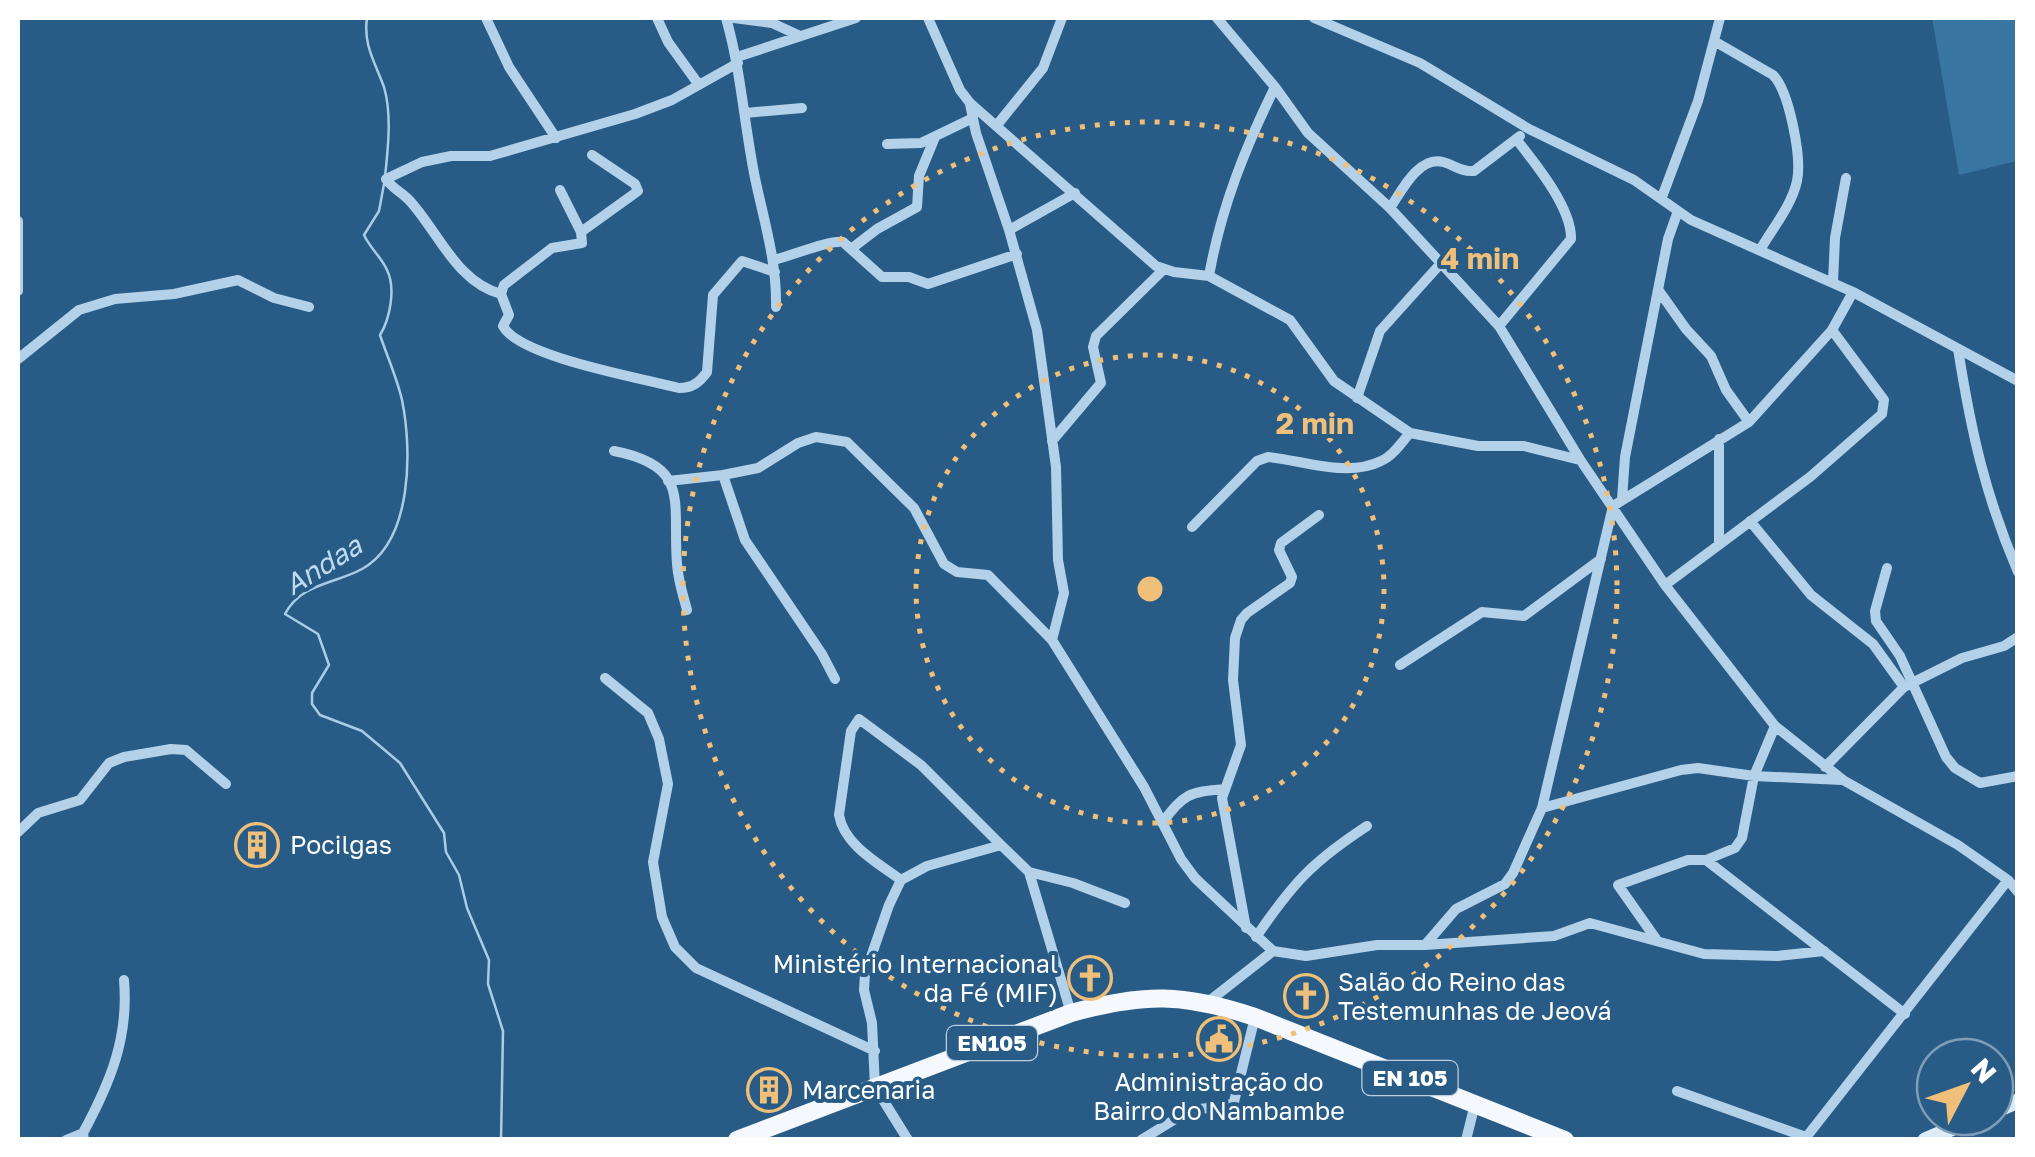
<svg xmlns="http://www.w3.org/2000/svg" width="2035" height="1157" viewBox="0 0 2035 1157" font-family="'Golos Text',sans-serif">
	<rect width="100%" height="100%" fill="#285c86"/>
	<path fill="#3975a1" d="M1932,18H2017V161L1959,175Z"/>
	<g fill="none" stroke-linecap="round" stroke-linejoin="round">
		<path stroke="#a7cde8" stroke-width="2.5" d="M367,18C363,45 375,62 384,87C392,114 388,149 385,177
			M384,184L379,211L364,235C370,248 382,258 387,270C396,288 390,319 380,335C387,356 397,378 402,400C412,449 413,541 362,569C335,584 301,583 285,614L318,634L329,665L312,693V704L320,715L362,731L400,763L444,833L446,852L459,875L467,908L489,960L488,984L503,1031L501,1140"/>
		<path stroke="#b3d1e8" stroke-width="10" d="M486,18L509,67L556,138
			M657,18L668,42L699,85
			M726,18C741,70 744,124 755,178C764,221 777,262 776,307
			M734,18L772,23L798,35
			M928,18L960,90L970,103L1156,266L1174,272L1209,276L1290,320L1334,381L1410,433L1478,446H1524L1580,460
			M1217,18L1275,87L1308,133L1390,208L1499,326L1581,461L1665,585L1775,726L1843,780L1958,845L2008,880L2018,892
			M1314,18L1420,63L1529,129L1634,180L1691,220L1853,292L2018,381
			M1714,41L1773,75C1789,91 1802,157 1797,181C1792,205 1772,229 1760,250
			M737,57L856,18
			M738,63L672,100L635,114L490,156H451L422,162L386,179C392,188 401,192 409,200C438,231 456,282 501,294L509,315L503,326C519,357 642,378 679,388C692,388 699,383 707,372L713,295L742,261L775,272
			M970,104L976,133L1009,230L1037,330L1056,467L1058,560L1064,593L1052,640
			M745,113L802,108
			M997,125L1043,68L1062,18
			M887,144L921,143L973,118
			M1662,197L1698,101L1720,18
			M1390,208C1401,192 1418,156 1443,162C1455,165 1460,172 1474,171L1520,136
			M18,221V291
			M1009,230L1075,193
			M581,232L638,191L635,184L592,155
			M851,249L877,229L917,207L919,176L935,137
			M774,260C791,256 829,240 843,242L882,277H909L928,284L1017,254
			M1209,276C1221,208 1245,148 1275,87
			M1833,282L1835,238L1846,178
			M1659,291L1686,329L1711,356L1726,390L1749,422
			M501,294L504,285L552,248L582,243L581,232L560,190
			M1499,326L1571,239C1572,208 1535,163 1516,139
			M1958,349C1971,431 1985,495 2018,572
			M18,359L79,310L115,299L174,294L238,280L274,298L309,307
			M1357,398L1380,331L1442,262
			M1052,441L1101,383L1093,347L1096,336L1163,270
			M614,451C692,466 672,503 677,564C678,580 683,595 687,610
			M668,481L723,475
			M1622,499L1625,457L1668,239L1678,211
			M1750,521L1811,595L1873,644L1904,687
			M1192,527L1257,461L1268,457C1302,460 1347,478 1381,461C1393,456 1401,443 1410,433
			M1719,545V439
			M1887,568L1875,611L1876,621L1900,656L1946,757L1955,768L1980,783L2018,776
			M1665,585L1810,477L1882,414L1884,400L1832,330
			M1400,665L1482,612L1524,616L1601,559
			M605,678L648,713L659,739L668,784L653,862L662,917L675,947L696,968L875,1051
			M835,679L822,654L745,540L723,475L758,468L798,443L816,437L847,442L914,508L944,564L957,572L988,575L1052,640L1144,787L1181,859L1195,878L1273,951L1306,956L1377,945H1425L1554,936L1590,923L1704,954L1777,956L1824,951
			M1825,767L1904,687L1962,658L2004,646L2018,637
			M1542,808L1681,770L1698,768L1754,776L1842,780
			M1162,823C1184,794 1188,792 1225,789
			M18,832L38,813L80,800L109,763L124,757L171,749L186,750L226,784
			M1706,860L1905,1014
			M1029,872L1071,1013
			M901,880C878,863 844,845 839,815L851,731L859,719L921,765L1001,845
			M1246,928L1222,798L1241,745L1233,680L1235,638L1241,620L1247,613L1290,583L1292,577L1279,550L1281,543L1319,515
			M1256,937C1293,883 1312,862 1367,826
			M1656,939L1618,885L1688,860H1706L1735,848L1742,838L1754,776L1775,726
			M1425,945L1456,909L1505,884L1513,873L1542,808L1613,506L1749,422L1832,330L1853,292
			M1208,1002L1273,951
			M1677,1091L1806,1137
			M66,1140L83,1133
			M84,1140L83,1133C110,1083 129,1038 124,980
			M908,1140L875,1087L872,1023L864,990L865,974L889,905L901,880L927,866L1001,845L1029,872L1073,883L1125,903
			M1141,1140L1190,1110L1227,1106L1234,1102L1255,1017
			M1466,1140L1475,1104
			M1804,1140L2008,880"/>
		<path stroke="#ddebf7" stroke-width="15" d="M1995,1111L2018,1101
			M1925,1140L1979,1117"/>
		<path stroke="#f5f9fe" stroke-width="18" d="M737,1140L1071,1013C1144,993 1183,993 1255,1017L1565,1140"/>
	</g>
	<g fill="none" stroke="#f0bf79" stroke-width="5" stroke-dasharray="5 10">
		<circle cx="1150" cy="589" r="234"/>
		<circle cx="1150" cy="589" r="467"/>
	</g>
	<defs>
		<g id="building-ring" transform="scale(2.25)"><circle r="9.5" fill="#285c86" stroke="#f0bf79" stroke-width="1.5"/><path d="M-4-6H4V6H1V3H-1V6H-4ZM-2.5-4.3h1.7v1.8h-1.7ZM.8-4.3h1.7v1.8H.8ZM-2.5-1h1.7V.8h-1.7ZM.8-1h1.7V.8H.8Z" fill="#f0bf79"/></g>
		<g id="church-ring" transform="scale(2.25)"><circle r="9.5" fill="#285c86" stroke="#f0bf79" stroke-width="1.5"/><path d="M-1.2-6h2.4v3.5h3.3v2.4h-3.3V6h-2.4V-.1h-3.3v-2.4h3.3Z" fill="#f0bf79"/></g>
		<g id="civic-ring" transform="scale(2.25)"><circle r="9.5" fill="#285c86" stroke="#f0bf79" stroke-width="1.5"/><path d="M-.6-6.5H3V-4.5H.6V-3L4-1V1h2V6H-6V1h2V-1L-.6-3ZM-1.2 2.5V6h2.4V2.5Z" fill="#f0bf79"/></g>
	</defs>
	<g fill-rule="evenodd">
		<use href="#building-ring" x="257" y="845"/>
		<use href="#church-ring" x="1090" y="978"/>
		<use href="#church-ring" x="1306" y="996"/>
		<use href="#civic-ring" x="1219" y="1039"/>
		<use href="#building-ring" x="769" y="1090"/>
	</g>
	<g text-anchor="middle" stroke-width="8" stroke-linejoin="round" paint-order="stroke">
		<g fill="#285c86" stroke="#becedb" stroke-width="2.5">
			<rect x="947" y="1026" width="90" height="34" rx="8"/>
			<rect x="1362.5" y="1061" width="95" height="34" rx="8"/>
		</g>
		<g font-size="22" font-weight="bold" fill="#fff">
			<text x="992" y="1051">EN105</text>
			<text x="1410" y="1086">EN 105</text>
		</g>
		<g font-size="25" fill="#fff" stroke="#285c86" text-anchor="start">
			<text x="290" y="854">Pocilgas</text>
			<text x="1058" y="973" text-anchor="end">Ministério Internacional<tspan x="1058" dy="29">da Fé (MIF)</tspan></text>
			<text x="1338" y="991">Salão do Reino das<tspan x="1338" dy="29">Testemunhas de Jeová</tspan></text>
			<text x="1219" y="1091" text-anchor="middle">Administração do<tspan x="1219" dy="29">Bairro do Nambambe</tspan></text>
			<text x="802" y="1099">Marcenaria</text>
		</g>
		<g font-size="28" font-style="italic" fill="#bedbef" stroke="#285c86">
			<text transform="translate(323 565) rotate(-32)" y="10">Andaa</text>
		</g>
	</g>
	<circle cx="1150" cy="589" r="15" fill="#f0bf79" stroke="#285c86" stroke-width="5"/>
	<g font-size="30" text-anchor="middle" font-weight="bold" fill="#f0bf79" stroke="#285c86" stroke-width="8" stroke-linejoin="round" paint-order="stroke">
		<text x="1480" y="269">4 min</text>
		<text x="1315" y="434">2 min</text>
	</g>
	<rect width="2035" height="1157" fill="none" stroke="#ffffff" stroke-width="40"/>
	<g transform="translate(1965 1087) rotate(49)"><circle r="48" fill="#285c86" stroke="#7e9db6" stroke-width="2.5"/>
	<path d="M0-8L18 38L0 25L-18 38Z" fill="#f0bf79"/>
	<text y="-15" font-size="28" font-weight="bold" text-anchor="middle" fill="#ffffff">N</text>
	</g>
</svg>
